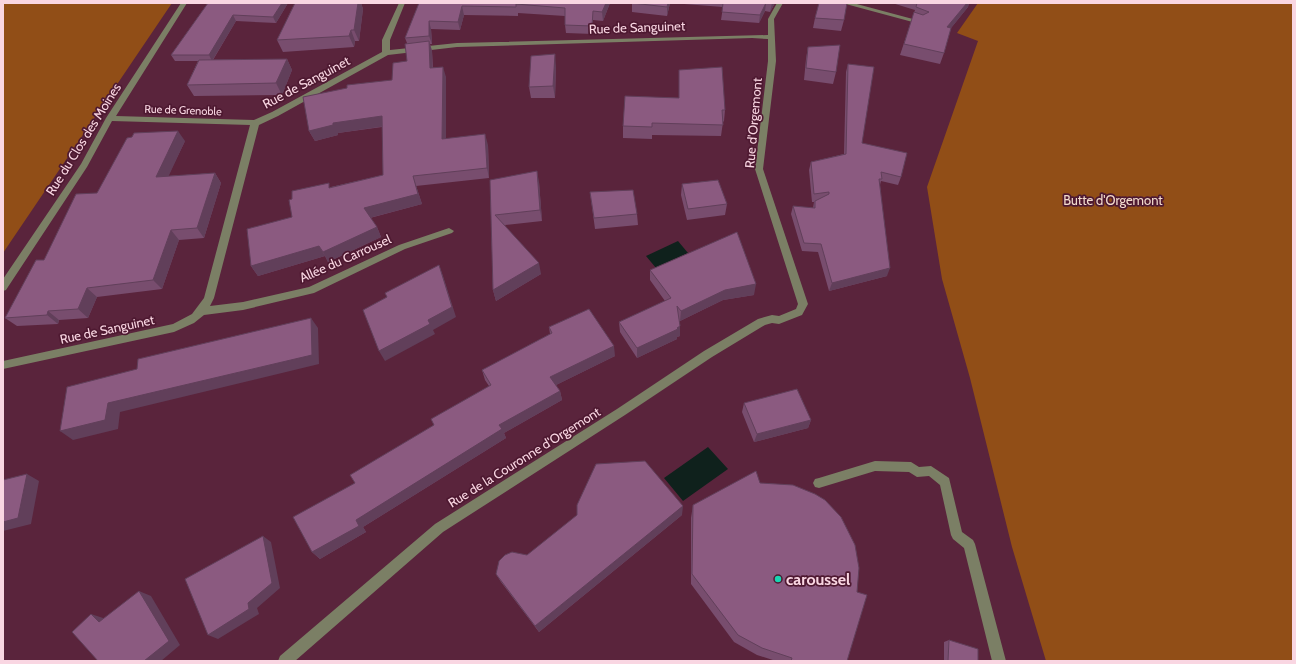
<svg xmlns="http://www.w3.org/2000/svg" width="1296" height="664" viewBox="0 0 1296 664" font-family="Cabin,sans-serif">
	<rect width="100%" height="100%" fill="#5a243c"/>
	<path fill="#914e17" d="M3,3H172L3,253Z
		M978,3H1293V661H1046L1012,547L970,378L942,279L927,187L978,41L957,33Z"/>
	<path fill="#0f211c" d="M678,241L688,253L656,268L646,256Z
		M708,447L728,469L683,501L664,478Z"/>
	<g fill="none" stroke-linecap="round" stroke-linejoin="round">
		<path fill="#7b7f65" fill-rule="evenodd" d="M181,3H187L116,116L254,120L272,112L382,52V40L399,3H405L390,40V50L457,43L768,35V19L777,3H783L774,19L776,61L763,169L808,304L802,315L779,324L772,323L765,325L712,357L625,415L443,532L295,661H278L280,656L435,524L617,409L704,351L758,319L772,315L779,316L796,309L798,304L755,169L768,61V39L752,38L457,47L388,55L278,116L259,125L214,298L210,306L243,302L309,287L399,245L449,228L454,231L452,233L405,249L314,293L243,310L204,315L194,323L174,332L3,369V361L173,324L192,314L204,298L250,125L112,121L87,167L6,290L3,291V279L81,164L106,118Z
			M842,3H853L924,22L920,24Z
			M875,461L911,462L919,467L931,466L949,478L962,532L973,540L975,544L1006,661H992L964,548L953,539L951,535L940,485L929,476L917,477L909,472L875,471L819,488L815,487L813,483L815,479L819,478Z"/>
	</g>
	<path fill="#784d6e" d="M208,3H288L276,23L236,21L213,60L287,59L292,70L282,95L194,96L187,85L198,61H175L171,55Z
		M295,3H361L363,9L359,41H355L354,47L283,52L277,40Z
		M419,3H610L603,21L593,20V34L566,33L565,25V16L518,13V16L464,15L460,30L431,29L432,44H430L432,51L433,68L446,77V139L488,145L489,178L416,186L422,204L370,218L377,227L381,237L328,262L325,256L258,276L251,266L292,217L331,187L383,175L382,127L338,133V135L315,141L309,131L392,80L407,61V43L405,38Z
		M632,3H670L667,16L632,12Z
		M671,3H775L770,12L765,11L759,23L721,20L723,7Z
		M892,3H969L968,7L951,28L944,53L940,64L900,55L915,10Z
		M815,18L844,20L841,31L813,28Z
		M808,47L836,72L833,84L804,80L806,59Z
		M848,64L862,143L901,177L898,185L881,181L880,185L887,276L829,291L818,252L802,251L791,214L793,206L813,208L814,202H812L809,170L811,162L844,154L846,72Z
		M556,66L555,98H531L529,87Z
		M679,70L725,110L724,121L723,122L721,136L652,135V139L623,138V126L679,98Z
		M185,141L168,176L215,173L221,183L204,238L179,240L162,289L97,297L88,318L59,320L58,324L17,326L5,318L44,260L97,193Z
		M490,180L539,182L542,221L505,225L541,274L496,301L493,290Z
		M682,184L727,204L725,215L687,220L681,195Z
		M590,192L637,214L638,225L595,229Z
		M650,270L754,295L723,300L680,321H679L680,336L677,337V339L637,358L620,332L619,322L665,301L650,280Z
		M549,327L615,356L556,385L560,391L562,400L504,433L506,438L363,527L366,532L320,559L312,552L355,483L434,425L489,386L485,380L482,370L550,334Z
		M744,403L811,420L808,428L754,442L742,412Z
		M760,483L847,661H776L757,655L734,642L691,584V518L693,505Z
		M682,515L539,632L501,582L496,574L527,555Z
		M949,640L978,661H944V642Z"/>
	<path fill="#613f5a" d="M282,3H288L276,23L273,17Z
		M358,3H361L363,9L359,41L354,30Z
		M606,3H610L603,21L602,12Z
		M668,3H670L667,16V7Z
		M766,3L765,11L759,23L760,15Z
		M772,3H775L770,12Z
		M967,3H969L968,7L943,38L947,27Z
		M462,6L464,15L460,30L458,22Z
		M593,11V34L592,26Z
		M233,15L236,21L212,61L209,55Z
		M429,21L431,29L432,44L429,36Z
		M351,30L355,41L354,47L349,36Z
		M429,41L432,51L433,79L430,68Z
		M555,54L556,66L555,98L553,86Z
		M287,59L292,70L282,95L276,83Z
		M443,67L446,77V149L442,139Z
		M382,116L386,126L338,133V135L315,141L309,131L333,123Z
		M178,131L185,141L164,186L156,177Z
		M485,134L488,145L489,178L487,168Z
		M537,171L539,182L542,221L540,210Z
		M215,173L221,183L204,238L197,228Z
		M413,176L422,204L369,218L364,208Z
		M377,227L381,237L328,262L323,252Z
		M171,230L179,240L162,289L153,280Z
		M319,246L325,256L258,276L251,266Z
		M539,263L541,274L496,301L493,290Z
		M439,265L443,276L456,317L433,330L435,334L385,361L379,351L428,320Z
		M890,268L887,276L829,291L832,283Z
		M756,284L754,295L723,300L680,321L681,311L725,290Z
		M87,288L97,297L88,318L78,309Z
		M48,311L59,320L58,324L47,315Z
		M311,318L318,328L319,364L120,412L118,429L73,440L60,431L108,403Z
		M680,326V336L677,337V339L637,358V348Z
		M614,346L615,356L552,387L550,377Z
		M560,391L562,400L504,433L506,438L363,527L366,532L320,559L312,552L356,520L499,425Z
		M811,420L808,428L754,442L757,434Z
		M27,474L39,481L31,524L3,531V522Z
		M683,506L682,515L539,632L535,626Z
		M263,536L271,542L280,588L257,608L259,614L218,639L208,635L248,603Z
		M139,591L151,596L180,645L161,661H144Z
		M91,614L103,618L112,627L99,622Z"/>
	<path fill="#8b5a80" stroke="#613f5a" d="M208,3H282L273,17L233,15L209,55H171Z
		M295,3H358L354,30H351L349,36L277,40Z
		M419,3H606L602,12L593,11L592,26L565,25V8L516,4V7L462,6L458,22L429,21V36L405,38Z
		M632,3H668L667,7Z
		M723,3H766L760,15L722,12Z
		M819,3H847L844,20L815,18Z
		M917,3H967L947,27L951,28L944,53L904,44L914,12L923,15L929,12L916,7Z
		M429,41L430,68L443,67L442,139L485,134L487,168L413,176L418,194L364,208L377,227L323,252L319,246L251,266L247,229L292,217L289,200L292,199V191L329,183V188L383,175L382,116L333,123V125L309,131L303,97L347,88V85L392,80L393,63L407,61L405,44Z
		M840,45L836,72L806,68L808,47Z
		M555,54L553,86L529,87L531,56Z
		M287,59L276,83L187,85L199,60Z
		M848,64L874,67L862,143L907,153L901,177L881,172L882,179H879L890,268L832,283L821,244L804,243L793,206L815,208V201L829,194V192L814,194L811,162L846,154Z
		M722,67L725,110H722L723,125L652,123V127L623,126L625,96L679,98V70Z
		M178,131L156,177L215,173L197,228L171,230L153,280L87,288L78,309L48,311L47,315L5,318L36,260H44L76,194L97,193L127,138L132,137L134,133Z
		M537,171L540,210L495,215L539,263L493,290L490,180Z
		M718,180L727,204L688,209L682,184Z
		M633,190L637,214L594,218L590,192Z
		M737,232L756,284L725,290L681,311L677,306L680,326L677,328L678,329L637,348L619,322L671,298L650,270Z
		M439,265L452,307L428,320L430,324L379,351L363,310L387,297L385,293Z
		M589,309L614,346L550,377L560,391L499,425L502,429L356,520L359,526L312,552L293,517L355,483L350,475L434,425L431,419L491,385L482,370L552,333L549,327Z
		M311,318L312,355L108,403L105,420L60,431L67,387L137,369L138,359Z
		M797,389L811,420L757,434L744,403Z
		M645,461L683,506L535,626L496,574L499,561L505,555L512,552L527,555L577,515V505L596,464Z
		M756,471L760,483L793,485L815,494L825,500L841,517L855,545L859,568L857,592L867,595L847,661H791L792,658L762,648L738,635L692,574L693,505Z
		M27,474L18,518L3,522V480Z
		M263,536L272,583L248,603L249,609L208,635L185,579Z
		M139,591L169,641L144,661H98L72,632L91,614L99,622Z
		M949,640L978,649V661H948Z"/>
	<circle fill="#18d5b2" stroke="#4e1931" stroke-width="1.5" cx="778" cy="579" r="4"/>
	<g text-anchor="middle" stroke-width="3.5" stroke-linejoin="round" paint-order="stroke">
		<g font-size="11" fill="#f9d6e2" stroke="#4e1931">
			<text transform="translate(183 110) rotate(2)" y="4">Rue de Grenoble</text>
		</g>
		<g font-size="13" fill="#f9d6e2" stroke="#4e1931">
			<text transform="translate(637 27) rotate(-2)" y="5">Rue de Sanguinet</text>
			<text transform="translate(306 82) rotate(-28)" y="5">Rue de Sanguinet</text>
			<text transform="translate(753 123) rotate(-85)" y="5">Rue d'Orgemont</text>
			<text transform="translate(83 139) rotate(-58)" y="5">Rue du Clos des Moines</text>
			<text transform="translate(345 258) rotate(-24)" y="5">Allée du Carrousel</text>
			<text transform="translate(107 329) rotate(-12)" y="5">Rue de Sanguinet</text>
			<text transform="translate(524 457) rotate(-32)" y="5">Rue de la Couronne d'Orgemont</text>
		</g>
		<g font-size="13" fill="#f3dccd" stroke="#4e1931">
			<text x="1113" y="205">Butte d'Orgemont</text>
		</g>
		<g font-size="16" font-weight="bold" fill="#f9d6e2" stroke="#4e1931" text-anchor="start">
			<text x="786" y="585">caroussel</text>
		</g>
	</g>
	<rect width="1296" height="664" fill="none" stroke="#f9d6e2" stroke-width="8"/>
</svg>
